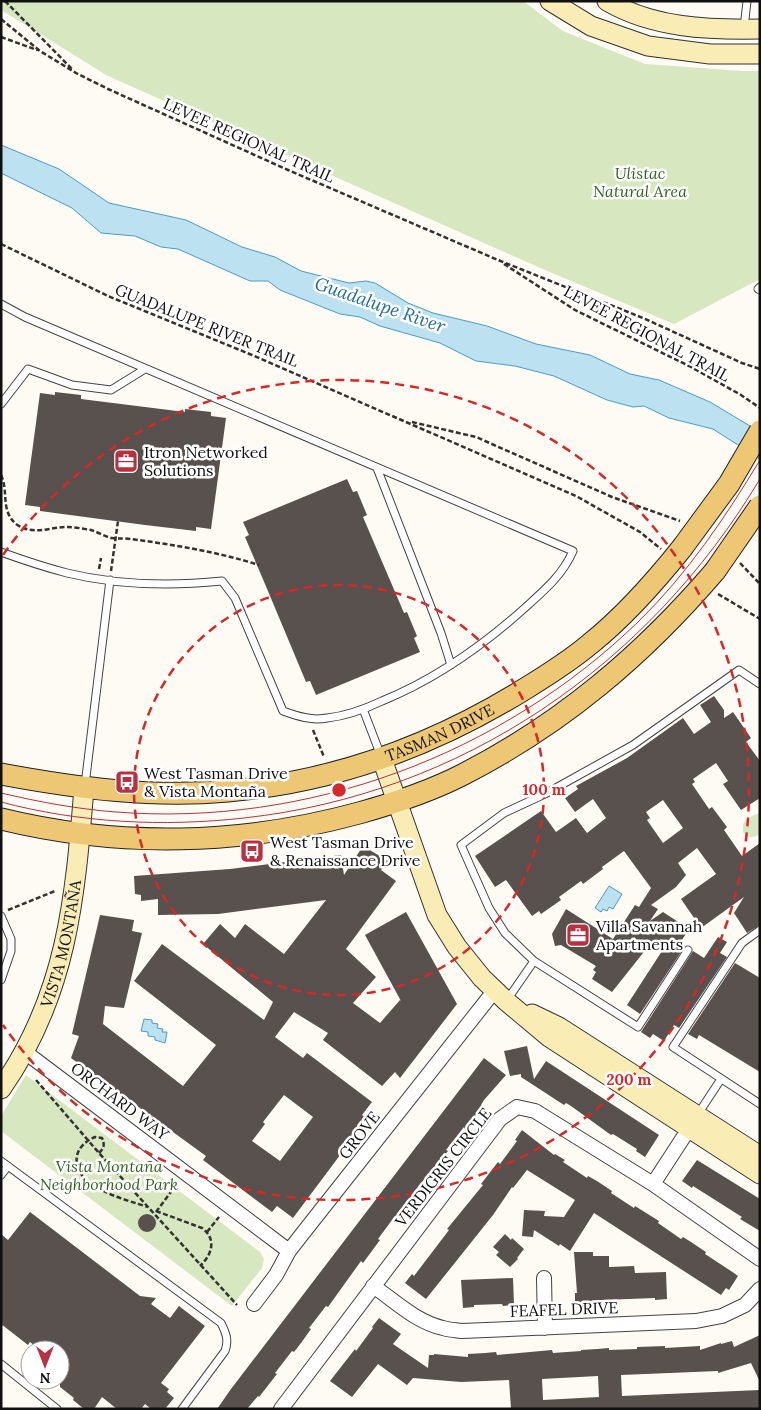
<svg xmlns="http://www.w3.org/2000/svg" width="761" height="1410" viewBox="0 0 761 1410" font-family="Lora,serif">
	<rect width="100%" height="100%" fill="#fefbf4"/>
	<path fill="#d7e7bf" d="M1,1H523L563,31L645,64L743,71H760V279L674,324L545,270L108,76L1,10Z
		M760,813V834C753,838 748,839 743,832V824L752,816Z
		M26,1075L260,1252L264,1259L262,1268L232,1306L1,1131V1116Z"/>
	<path fill="#bce2f2" stroke="#499cc3" d="M1,145L59,169L109,203L186,220L242,247L275,257L301,271L349,283L366,281L375,283L408,303L433,313L487,326L536,344L590,355L630,374L659,380L710,402L760,432V459L713,429L669,418L644,406L633,407L607,400L554,376L515,366L476,361L440,343L380,326L360,317L340,314L280,290L268,281H250L178,249L161,247L135,236L101,233L72,208L1,173Z
		M609,886L622,894L613,909L609,907L607,911L603,909L601,912L595,908Z
		M144,1019L152,1020V1023L158,1024L157,1028L163,1029L162,1032H167L165,1043L155,1040V1037L148,1036V1032L141,1031Z"/>
	<path fill="#58514d" fill-rule="evenodd" d="M55,392L81,395V399L185,412V409L211,412V416L226,418L211,529L196,527V531L145,525L40,511V507L25,505L40,393L55,395Z
		M347,479L353,492L357,491L367,515L363,517L404,613L407,612L417,636L414,638L420,652L316,695L310,681L306,682L265,584L245,537L249,535L243,522Z
		M714,696L724,710V718L733,712L751,738L746,742L760,761V798L741,810L723,784L728,781L716,763L693,779L695,782L692,784L709,809L712,807L727,827L724,830L742,856L760,843V925L747,933L734,913L744,897L701,928L681,899L716,874L697,848L678,863L686,875L676,887L651,905L658,909L650,921L663,912L689,929L680,943L685,946L640,1014L627,1005L662,951L651,943L612,992L592,979L596,972L593,970L596,966L561,945L555,946L552,934L566,909L613,939L635,905L639,907L651,888L624,851L602,867L603,869L583,884L581,881L559,897L561,900L541,914L539,911L532,916L506,880L495,887L475,856L541,811L556,832L576,818L587,833L606,818L593,799L575,812L565,798L578,789L576,786L627,758L683,718L694,734L711,722L700,705ZM663,800L683,828L663,843L647,820L650,818L646,812Z
		M363,846L388,861L381,870L396,881L346,949L376,977L353,1003L380,1023L400,1000L401,1001L365,935L406,912L457,1004L400,1078L395,1072L382,1086L323,1040L328,1033L294,1012L275,1037L303,1058L307,1053L372,1102L362,1115L367,1119L293,1218L277,1206L272,1212L203,1160L206,1156L71,1058L79,1036L72,1034L100,915L134,920L132,931L142,933L124,1008L105,1006L103,1024L183,1086L216,1045L134,981L162,944L264,1020L273,1002L203,944L220,924L235,938L245,924L284,954L326,900L218,914L158,915V899L141,901V895L135,894L134,876L230,869L341,855L344,875ZM284,1095L313,1117L280,1161L252,1141L265,1124L263,1122Z
		M718,937L727,942L720,953L727,957L679,1028L674,1025L664,1041L653,1034L650,1038L641,1032L693,951L704,958Z
		M735,963L760,978V1072L699,1035L697,1039L688,1034Z
		M527,1046L534,1079L546,1061L659,1135L645,1157L636,1151L637,1149L613,1134L611,1135L571,1106L566,1103L564,1105L521,1077V1074L510,1076L504,1051Z
		M484,1058L506,1075L484,1100L481,1105L482,1106L472,1120L465,1129L464,1127L446,1150L448,1151L412,1194L414,1195L396,1218L395,1216L378,1239L380,1240L363,1263L361,1261L328,1307L326,1306L309,1328L311,1329L301,1343L294,1352L292,1351L275,1373L277,1374L259,1397L258,1396L247,1409H217L231,1389Z
		M522,1130L554,1155L555,1154L565,1160L563,1162L587,1178L588,1176L597,1181L612,1191L611,1193L634,1208L635,1206L659,1221L658,1223L681,1239L683,1237L691,1242L706,1252L705,1254L734,1273L738,1276L729,1290L726,1288L721,1295L594,1213L570,1251L560,1244L559,1246L534,1230L533,1237L522,1236L524,1210L545,1211L544,1216L564,1217L575,1200L527,1170L513,1188L512,1187L493,1215L426,1299L405,1283L412,1274L414,1276L449,1230L447,1229L483,1185L481,1184L498,1162L500,1164L517,1141L515,1140Z
		M697,1160L760,1199V1231L740,1219L742,1217L712,1198L693,1186L692,1188L682,1181Z
		M30,1212L140,1296L156,1298L151,1304L170,1318L179,1306L205,1326L161,1383L169,1389L167,1392L174,1398L165,1409H151L145,1404L141,1409H117L102,1397L94,1409H84L73,1400L74,1398L60,1387V1350H40L30,1342L28,1345L1,1324V1234L8,1240Z
		M138 1223a9 9 0 1 1 18 0a9 9 0 1 1-18 0Z
		M505,1234L511,1240L512,1238L524,1249L517,1258L518,1259L510,1267L496,1255L499,1252L493,1247Z
		M574,1252H593V1256H609V1267L634,1266L635,1273L666,1272L667,1299L655,1300V1298L602,1300V1303L575,1305V1293H577Z
		M513,1278L514,1305L503,1306L502,1304L474,1305V1307L463,1308L461,1280Z
		M379,1318L401,1334L393,1344L428,1368L429,1355H434V1354L468,1357V1354L485,1353L496,1352L497,1355L552,1350L553,1353L581,1351V1350L597,1349L609,1348V1350L637,1349V1347L665,1346V1348L700,1346V1350L721,1343V1344L732,1341L734,1347L760,1335V1382L751,1363L718,1373V1371L621,1375L622,1396L760,1390V1409H511L509,1380L461,1382L413,1378L407,1385L378,1364L352,1397L330,1381L355,1349L356,1351L373,1328L372,1327ZM598,1376L599,1397L543,1400L542,1379Z"/>
	<g fill="none" stroke-linecap="round" stroke-linejoin="round">
		<g stroke="#434343" stroke-width="9">
			<path id="lane" d="M744,28L747,1
				M760,287L758,289L760,290
				M1,304L25,317L573,551C563,574 546,589 527,606C484,645 436,679 382,701C365,709 346,716 327,718C312,721 297,716 283,711L235,598L222,581C172,586 116,585 67,573C44,567 23,560 1,552
				M1,404L28,369L72,385L111,390L145,369
				M377,468L441,633L451,665
				M363,709L381,756
				M85,785L110,580
				M1,916L11,939V951L1,980
				M760,930L742,943L673,1047L760,1104
				M688,950L638,1027L534,961L505,933L489,908L461,845L504,813L545,794L633,745L739,670L760,684
				M507,1000L534,961
				M698,1114L721,1079
				M1,1161L221,1323C226,1333 229,1340 225,1351L182,1409
				M1,1175L8,1166
				M1,1364L57,1409"/>
		</g>
		<g stroke="#434343" stroke-width="16">
			<path id="street" d="M25,1052L289,1251
				M653,1184L694,1121
				M544,1278L545,1328
				M373,1286C395,1301 416,1322 443,1328C449,1330 456,1330 462,1331L696,1321L722,1316L745,1305L760,1289
				M254,1304L276,1275L289,1251L303,1233L495,990
				M281,1409L500,1119L517,1107L535,1111L653,1184L760,1259"/>
		</g>
		<g stroke="#323232" stroke-width="21">
			<g id="secondary">
				<path d="M550,1L591,26L648,46L710,54H760"/>
				<path d="M607,1C653,28 708,30 760,29"/>
				<path d="M382,759L437,915L457,947L482,978L506,1001L549,1037L760,1174"/>
				<path d="M532,1014L559,1027L760,1156"/>
				<path id="s1" d="M1,1089C67,995 75,899 84,788"/>
			</g>
		</g>
		<g stroke="#212121" stroke-width="23">
			<g id="primary">
				<path id="s2" d="M1,774C76,788 152,798 228,791C335,782 437,744 528,687C549,674 571,660 590,644C625,616 654,583 682,548"/>
				<path d="M1,819C119,848 242,845 359,813C395,803 431,791 464,774C563,723 643,655 715,571"/>
			</g>
		</g>
		<path stroke="#323232" stroke-width="2.5" stroke-dasharray="5 2.5" stroke-linecap="butt" d="M5,1L73,70
			M1,19L40,51L76,73L108,89L288,170L498,260L643,318L742,363L760,369
			M1,37L37,50
			M1,244L108,296L252,355L576,496L640,532L661,549
			M504,264L575,310L691,367L741,395L760,408
			M412,422L476,437L612,497L680,521
			M1,475C9,492 0,510 16,524C32,536 50,527 68,527C75,527 84,529 91,530C98,532 105,537 112,538C119,539 125,538 131,539C175,545 218,552 259,565
			M740,563L760,584
			M99,569L101,558
			M111,571L118,521
			M718,594L760,619
			M313,730L324,757
			M8,910L55,891
			M36,1080L99,1153L237,1305
			M99,1153C104,1148 105,1145 102,1138L95,1137C87,1140 78,1148 77,1156C71,1187 127,1200 148,1207
			M156,1211L202,1228C217,1239 212,1255 200,1266
			M156,1212L176,1185
			M207,1232L219,1217"/>
		<use href="#lane" stroke="#fff" stroke-width="7"/>
		<use href="#street" stroke="#fff" stroke-width="14"/>
		<use href="#secondary" stroke="#f9ecb5" stroke-width="19"/>
		<use href="#primary" stroke="#eec775" stroke-width="21"/>
		<path stroke="#b63242" stroke-width="1" d="M1,793C39,802 77,809 116,812C308,827 501,755 639,621C687,574 725,518 760,460
			M1,802C80,823 163,827 244,818C462,794 648,666 760,479"/>
		<g stroke="#212121" stroke-width="23" stroke-linecap="butt">
			<path id="primary-bridge" d="M682,548L729,484L760,431
				M715,571L760,506"/>
		</g>
		<use href="#primary-bridge" stroke="#eec775" stroke-width="21"/>
	</g>
	<g fill="none" stroke="#d62828" stroke-width="2.5" stroke-dasharray="9 6">
		<circle cx="339" cy="790" r="205"/>
		<path d="M3 555A410 410 0 1 1 3 1025"/>
	</g>
	<defs>
		<g id="office-square" transform="scale(1.25)"><rect x="-9" y="-9" width="18" height="18" rx="4" fill="#b63242" stroke="#fff"/><path d="M-6-3h4V-5.5h4V-3h4V5H-6ZM-1-4.5V-3h2v-1.5ZM-6 0V1H6V0Z" fill="#fff"/></g>
		<g id="bus-square" transform="scale(1.25)"><rect x="-9" y="-9" width="18" height="18" rx="4" fill="#b63242" stroke="#fff"/><path d="M-5-6H5V4H4V6H2V4H-2V6H-4V4H-5ZM-3.5-4V0h7V-4ZM-3.5 1.2v1.5H-2V1.2ZM2 1.2v1.5H3.5V1.2Z" fill="#fff"/></g>
	</defs>
	<g fill-rule="evenodd">
		<use href="#office-square" x="126" y="461"/>
		<use href="#bus-square" x="127" y="782"/>
		<use href="#bus-square" x="252" y="851"/>
		<use href="#office-square" x="578" y="935"/>
	</g>
	<g text-anchor="middle" stroke-width="5" stroke-linejoin="round" paint-order="stroke">
		<g font-size="16" fill="#101010" stroke="#fff">
			<text transform="translate(249 140) rotate(24)" y="6">LEVEE REGIONAL TRAIL</text>
			<text transform="translate(207 325) rotate(22)" y="6">GUADALUPE RIVER TRAIL</text>
			<text transform="translate(647 333) rotate(28)" y="6">LEVEE REGIONAL TRAIL</text>
			<text dy="6" stroke="none"><textPath href="#s2" startOffset="449">TASMAN DRIVE</textPath></text>
			<text dy="6" stroke="none"><textPath href="#s1" startOffset="159">VISTA MONTAÑA</textPath></text>
			<text transform="translate(120 1101) rotate(37)" y="6">ORCHARD WAY</text>
			<text transform="translate(359 1135) rotate(-52)" y="6">GROVE</text>
			<text transform="translate(443 1167) rotate(-52)" y="6">VERDIGRIS CIRCLE</text>
			<text transform="translate(564 1309) rotate(-2)" y="6">FEAFEL DRIVE</text>
		</g>
		<g font-size="16" font-style="italic" fill="#366424" stroke="#fff">
			<text x="640" y="179">Ulistac<tspan x="640" dy="18">Natural Area</tspan></text>
			<text x="109" y="1172">Vista Montaña<tspan x="109" dy="18">Neighborhood Park</tspan></text>
		</g>
		<g font-size="16" fill="#101010" stroke="#fff" text-anchor="start">
			<text x="144" y="458">Itron Networked<tspan x="144" dy="18">Solutions</tspan></text>
			<text x="144" y="779">West Tasman Drive<tspan x="144" dy="18">&amp; Vista Montaña</tspan></text>
			<text x="270" y="848">West Tasman Drive<tspan x="270" dy="18">&amp; Renaissance Drive</tspan></text>
			<text x="596" y="932">Villa Savannah<tspan x="596" dy="18">Apartments</tspan></text>
		</g>
		<g font-size="18" font-style="italic" fill="#226e99" stroke="#fff">
			<text transform="translate(380 305) rotate(19)" y="6">Guadalupe River</text>
		</g>
	</g>
	<circle cx="339" cy="790" r="8" fill="#d62828" stroke="#fff" stroke-width="2.5"/>
	<g font-size="15" text-anchor="middle" font-weight="bold" fill="#d62828" stroke="#fff" stroke-width="5" stroke-linejoin="round" paint-order="stroke">
		<text x="544" y="795">100 m</text>
		<text x="629" y="1085">200 m</text>
	</g>
	<rect width="761" height="1410" fill="none" stroke="#101010" stroke-width="5"/>
	<g transform="translate(45 1365) rotate(180)"><circle r="24" fill="#ffffff" stroke="#9f9f9f"/>
	<path d="M0-4L9 19L0 12L-9 19Z" fill="#b63242"/>
	<text y="-8" font-size="14" font-weight="bold" text-anchor="middle" fill="#101010">N</text>
	</g>
</svg>
